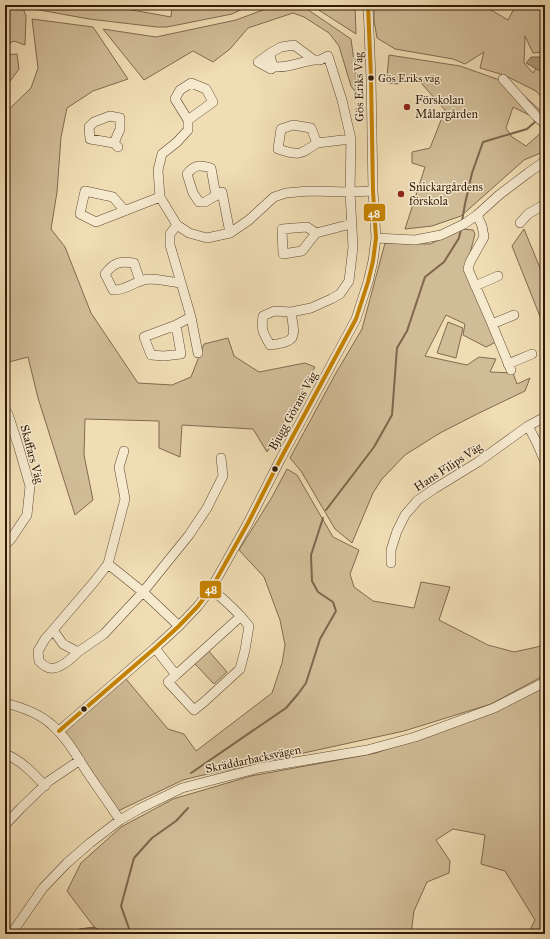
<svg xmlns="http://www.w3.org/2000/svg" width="550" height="939" viewBox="0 0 550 939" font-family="'IM FELL Great Primer',serif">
	<rect width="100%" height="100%" fill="#f0ddb4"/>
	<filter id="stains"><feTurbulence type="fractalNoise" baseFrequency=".005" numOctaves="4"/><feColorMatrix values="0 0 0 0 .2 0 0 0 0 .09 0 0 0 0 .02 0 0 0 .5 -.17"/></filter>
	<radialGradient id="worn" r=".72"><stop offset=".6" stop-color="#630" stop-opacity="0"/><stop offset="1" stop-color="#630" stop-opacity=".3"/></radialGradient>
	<path fill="#d0bc97" stroke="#816a4f" d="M34,5H105L171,17L172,5H251L232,14L167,27H157L89,19L34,9Z
		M276,5H301L351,39L359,97L351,86L339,46L329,33L304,17L293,13L248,28L230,49L213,62L193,51L144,80L103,29L156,37L236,20Z
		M311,5H355L356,34Z
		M374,5H485L486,7L508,20L516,5H545V52L533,53L525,36L524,63L533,73L537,67L545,73V101L536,91L504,75L480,68L484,52L465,64L453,59L395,49L377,38L374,20Z
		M22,6L26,16L25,45L14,41L5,45V8Z
		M32,19L93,27L128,79L93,91L67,108L61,137L57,192L51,229L65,247L91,313L138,383L172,385L191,377L204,344L228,338L234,356L259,372L305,363L315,367L267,452L253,429L182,425L180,457L159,448V421L85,419L84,455L93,500L75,515L38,398L28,357L5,363V113L31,88L38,68Z
		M17,54L19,69L5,88V55Z
		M389,55L460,66L511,84L542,112L535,118L513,107L506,128L512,137L526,146L543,131L545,133V151L524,160L461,216L432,226L405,229L425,167L412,163V152L430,148L445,110L415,76L397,84L389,83L387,76Z
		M463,229L473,230L475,234L466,269L496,342L486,347L463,335L465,324L446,315L425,356L467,365L479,357L496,359L490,372L513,373L517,384L530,378L525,391L477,414L440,433L405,455L382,479L373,493L352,543L335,529L301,471L290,458L336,373L362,329L385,243L430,244Z
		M524,229L545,280V329L512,246Z
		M448,322L463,328L456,358L437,353Z
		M287,469L297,475L333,537L359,550L350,574L354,587L373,601L414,608L421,582L450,587L439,620L488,645L514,652L537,647L545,644V675L491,704L404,731L199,776L183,780L118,811L65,731L126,679L168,729L184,734L196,751L272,693L282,663L285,645L280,620L264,577L239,550L272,497Z
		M207,649L227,672L214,684L194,663Z
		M545,684V934H528L535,920L505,871L481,864L485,835L453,829L436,840L450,861L449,873L427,882L414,911L411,934H106L94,927L67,891L81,863L121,827L173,799L251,776L376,753L510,705Z"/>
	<path fill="#af9a79" stroke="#7d664b" d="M531,57H545V74L526,63Z
		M94,927L106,934H73L79,929Z"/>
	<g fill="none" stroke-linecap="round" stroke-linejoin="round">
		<path stroke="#7d664b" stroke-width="2" d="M540,116L544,113L545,110
			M462,221L465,204L472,173L483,142L527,129L536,121
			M326,510L374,447L392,415L397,348L407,331L425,277L444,262L459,238L461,229
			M191,773L286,708L298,694L306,683L320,639L336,611L333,602L318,592L312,581L311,555L323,518
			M131,934L121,906L134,858L152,838L176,821L188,808"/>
		<g stroke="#624a32" stroke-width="10">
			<path id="minor" d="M272,52L258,62L271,69L274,67
				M503,79L536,116L545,124
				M188,120L175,99L180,90L191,83L206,89L213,102L188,120V130L177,142L162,154L158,170L160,197L177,225L189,233L207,238L230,233L249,220L274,197L286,193L309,191L350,192L373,191
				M114,143L120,129V118L110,116L94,122L89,127L90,139L114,143L118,147
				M317,143C300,155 299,156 278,149L281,129L293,125L311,128L317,143L351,139
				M216,196L211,168C200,165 195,164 187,174L193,193L199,202H205L222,192L230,233
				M125,211L113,197L85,191L80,214L96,222L160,197
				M477,215L482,226L484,237L470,262L468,269L492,324L511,370
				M520,223L528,214L545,204
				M177,225L170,234V245L191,317L198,353
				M316,233L302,251L283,254L282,229L307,227L316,233L351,224
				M376,238L415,240L441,235L464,224L477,215L499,195L528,173L545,161
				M140,281L134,263C120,261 114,262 105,274L113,290C126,291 136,280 149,279C159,279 171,282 180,283
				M475,286L498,276
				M291,312C295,338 298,341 270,345C263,333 261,330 263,316L274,311L291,312L311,308L331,299L340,294L349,281L353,247L350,192L351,139L342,100L328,56L320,60H314L294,45L281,47L272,52L270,58L274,67C288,68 300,62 314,60
				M492,324L514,315
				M176,325L181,354L164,356L151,355L144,337L176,325L191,317
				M508,364L532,354
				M5,412L8,414L19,448L30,486L27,515L11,539L5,545
				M528,426L537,443L545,462
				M391,563V550L397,531L405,515L418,500L434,489L478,462L528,426L545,417
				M108,564L143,592L179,626
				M53,630L94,582L108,564L125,499L119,467L124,451
				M155,648L176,675L168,682L194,710L204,702L240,669L245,650L249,626C238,612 225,600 211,589
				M78,652C72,658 59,670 50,668C46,668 42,664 39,661L38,651L45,639L53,630L63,644L78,652L104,634L143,592L189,535L207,508L223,476L221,458
				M176,675L241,616
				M5,703C21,707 39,713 52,725C67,738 76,755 87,772C98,788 109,804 120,820
				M59,731L155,648L179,626L198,606L211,589L248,523L281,458L356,319L368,282L373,261L376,238L373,191L371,78L368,5
				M5,754C21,760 34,774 45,786
				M5,825L21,808L49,781L80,760
				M12,934L16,927L43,888L67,863L90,843L120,820L139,809L182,788L259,768L367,750L415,737L494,708L545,682"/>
		</g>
		<use href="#minor" stroke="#f5e9ce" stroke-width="9"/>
		<g stroke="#f5e9ce" stroke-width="7">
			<path id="bus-1" d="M59,731L155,648L179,626L198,606L211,589L248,523L281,458L356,319L368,282L373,261L376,238L373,191L371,78L368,5"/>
		</g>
		<use href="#bus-1" stroke="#c68302" stroke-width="4"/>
	</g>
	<g fill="#321907" stroke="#f5e9ce" stroke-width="1.5">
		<circle cx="371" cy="78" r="3.5"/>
		<circle cx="275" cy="469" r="3.5"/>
		<circle cx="84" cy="709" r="3.5"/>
	</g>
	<g fill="#8f2418" stroke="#f5e9ce" stroke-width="1.5">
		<circle cx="407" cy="107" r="4"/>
		<circle cx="401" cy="194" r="4"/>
	</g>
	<g text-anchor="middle" stroke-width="3" stroke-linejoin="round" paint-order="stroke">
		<g font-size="11" fill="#321907" stroke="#f5e9ce" text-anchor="start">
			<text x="378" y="82">Gös Eriks väg</text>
		</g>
		<g font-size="12" fill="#321907" stroke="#f5e9ce">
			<text transform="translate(359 87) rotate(-91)" y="4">Gös Eriks Väg</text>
			<text transform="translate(293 411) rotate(-61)" y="4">Bjugg Görans Väg</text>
			<text transform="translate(32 454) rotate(75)" y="4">Skaffars Väg</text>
			<text transform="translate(448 467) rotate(-33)" y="4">Hans Filips Väg</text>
			<text transform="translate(253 759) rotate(-12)" y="4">Skräddarbacksvägen</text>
		</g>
		<g font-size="12" fill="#321907" stroke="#f5e9ce" text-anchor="start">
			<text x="415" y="104">Förskolan<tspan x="415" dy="14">Målargården</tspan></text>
			<text x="409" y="191">Snickargårdens<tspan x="409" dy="14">förskola</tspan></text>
		</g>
	</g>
	<g stroke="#f5e9ce" stroke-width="1.5">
		<rect x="363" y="203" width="23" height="19" rx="4" fill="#c68302"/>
		<rect x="199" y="580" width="23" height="19" rx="4" fill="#c68302"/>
	</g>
	<g font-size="11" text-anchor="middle" font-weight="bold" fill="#fff">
		<text x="374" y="217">48</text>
		<text x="211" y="593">48</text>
	</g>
	<rect width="550" height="939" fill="none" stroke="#f0ddb4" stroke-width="20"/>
	<rect x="6" y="6" width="538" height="927" fill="none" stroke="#321907" stroke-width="2"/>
	<rect x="10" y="10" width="530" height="919" fill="none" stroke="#321907"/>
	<rect width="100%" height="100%" filter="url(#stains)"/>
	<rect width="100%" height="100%" fill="url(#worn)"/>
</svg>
